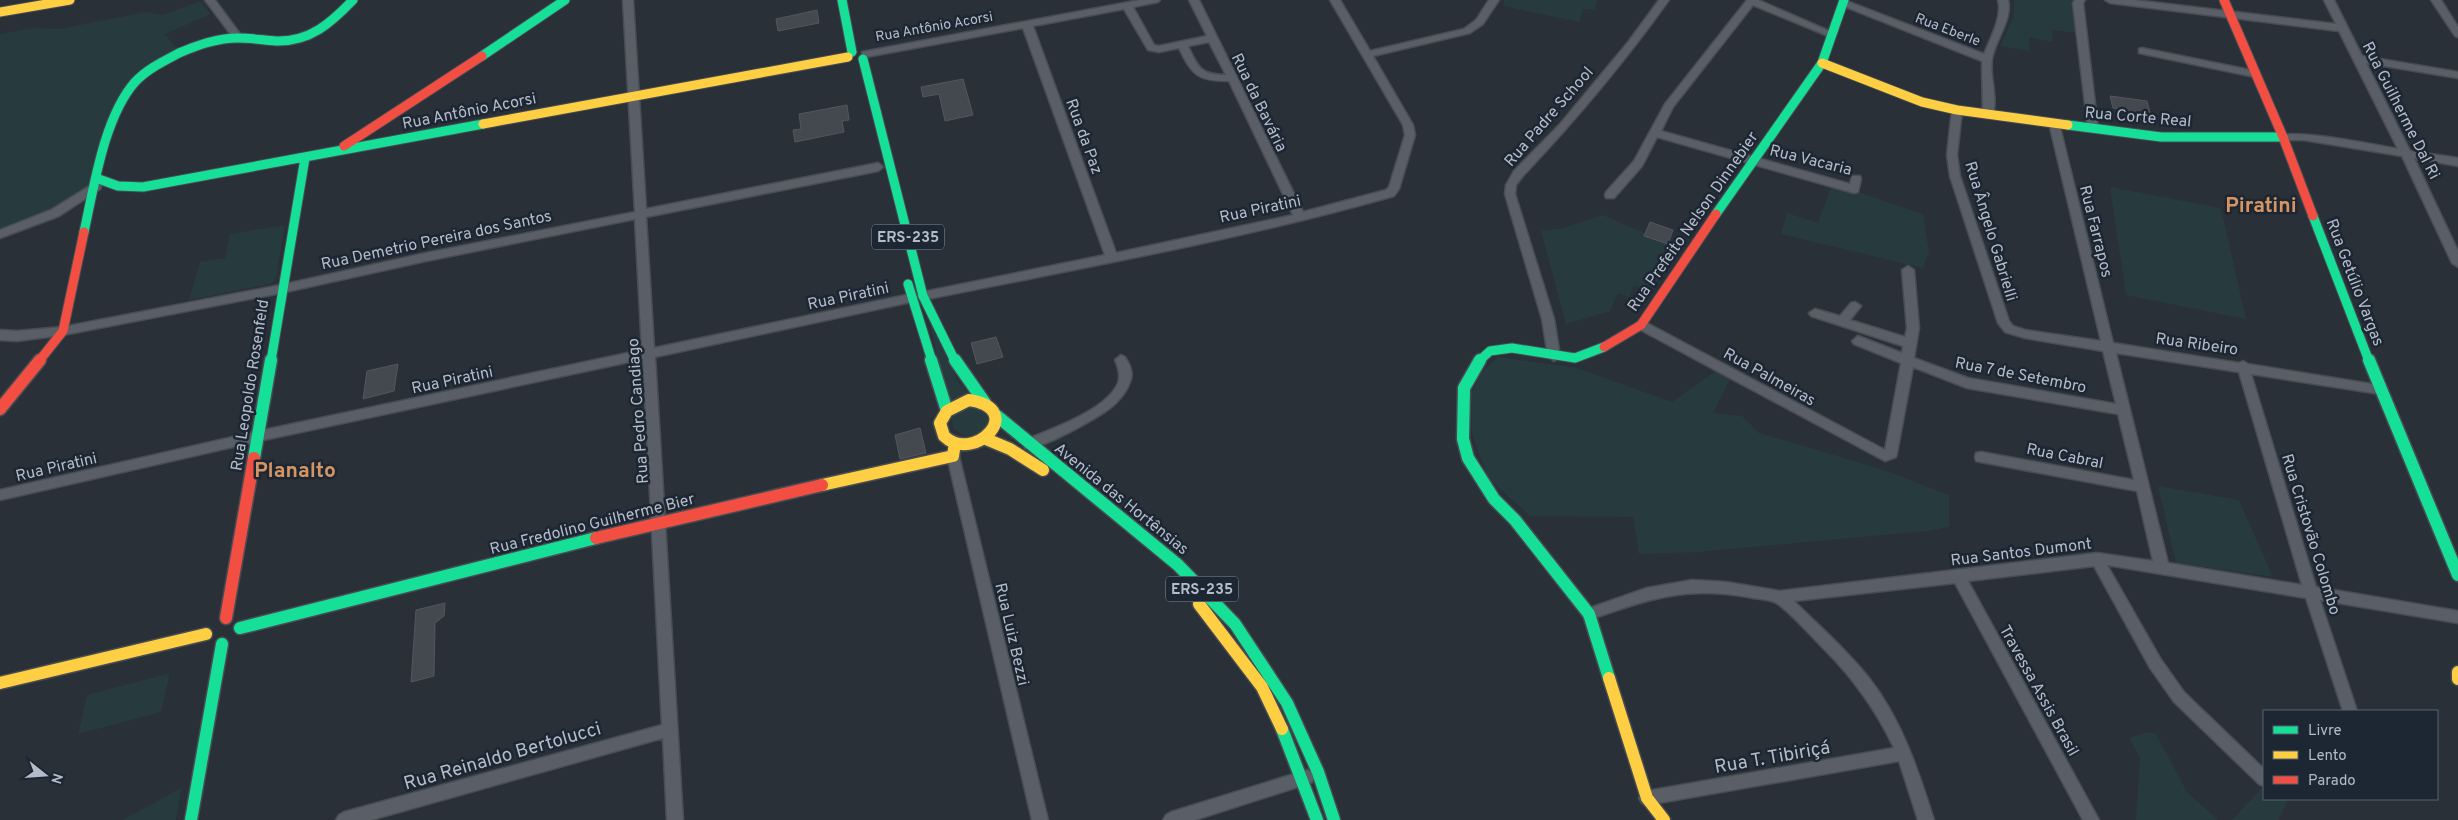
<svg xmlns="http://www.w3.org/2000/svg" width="2458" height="820" viewBox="0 0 2458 820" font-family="Overpass,sans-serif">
	<rect width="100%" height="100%" fill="#2a3038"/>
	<path fill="#273a3e" d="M1504,0H1597L1595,10L1583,9L1579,22L1503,6Z
		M2014,0H2075L2077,33L2052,30L2053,42L2029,37L2030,51L2000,46L2014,16Z
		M200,1L211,14L165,34L177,49L162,58L134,79L88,187L49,213L0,231V34L34,28L59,29L146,12L163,15Z
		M1831,187L1864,194L1923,214L1929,251L1923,268L1781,234L1787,213L1818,223Z
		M2110,187L2221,208L2246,319L2126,295Z
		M1603,215L1679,248L1651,291L1634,286L1629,297L1618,293L1610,311L1566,324L1541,231L1563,228Z
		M285,225L276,279L270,284L189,300L200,262L225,258L230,234Z
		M928,313L957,380L970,395L947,402Z
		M1498,357L1577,368L1672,402L1716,371L1730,379L1713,413L1742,416L1759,433L1881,469L1949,495V527L1927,531L1699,552L1639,554L1633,517L1530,516L1488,478L1472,434L1471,394L1482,372Z
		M971,404L993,418L977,435H963L953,429L952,418Z
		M2158,486L2239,500L2273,577L2176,563Z
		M170,673L161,712L78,734L87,695Z
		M2147,732L2156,734L2187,792L2218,820H2136L2140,758L2129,738Z
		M2264,786V799H2289L2278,820H2232Z
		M181,788L176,820H123Z"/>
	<path fill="#444950" stroke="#52575f" d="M817,10L819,23L778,31L776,19Z
		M963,79L973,115L945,121L939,94L923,97L921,87Z
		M2110,96L2147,101L2153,125L2144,124L2134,111L2113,108Z
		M847,105L849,120L842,121L844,132L795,142L793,130L801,129L799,114Z
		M1650,222L1673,230L1668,244L1644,236Z
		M996,337L1003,357L977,364L971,343Z
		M398,364L394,391L363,399L367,371Z
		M920,428L926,453L900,459L895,435Z
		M445,603L444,616L435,623L434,676L411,682L416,610Z"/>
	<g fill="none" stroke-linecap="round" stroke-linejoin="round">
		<g stroke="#484c53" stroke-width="3">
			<path id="street" d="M205,0H215L243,38L241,40H235Z
				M623,0H633L646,209L878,163L883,167L878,171L646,217L654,348L911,294L917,298L911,302L655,357L683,820H667L663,738L371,820H336L339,815L344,812L662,725L643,359L259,441L0,500V490L259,431L642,350L635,219L426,261L281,293L63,335L17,341L0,340V330L17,331L63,327L281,285L426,253L635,212Z
				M1140,0H1160L1158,2L1133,7L1154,45L1159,46L1207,36L1189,0H1199L1303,212L1386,190L1389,187L1405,135L1403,125L1330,0H1340L1370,51L1464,29L1476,20L1489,0H1499L1483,24L1470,33L1373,56L1413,125L1415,135L1399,189L1394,196C1239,240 1080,268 923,300L919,299L917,296L919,293L923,292L1105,255L1023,28L866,57L862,56V52ZM1124,9L1148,50L1159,52L1179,48C1192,75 1197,81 1229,81L1293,215L1116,253L1033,26ZM1209,42L1226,75C1200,75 1198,67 1188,46Z
				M1659,0H1669C1624,63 1575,121 1522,177L1516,185L1515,194L1554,319L1560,356L1554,361L1548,356L1542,319L1505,194L1506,185L1514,171L1560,124L1629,41Z
				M1747,0H1758L1836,34L1834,36H1828L1753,5L1673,107L1661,131L1850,184L1852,176H1860L1861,179L1858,192L1854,193L1657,137L1642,166L1614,198H1606L1605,195L1606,192L1634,161L1665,104Z
				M1844,0L1984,54C1990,39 2003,16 1998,0H2008C2013,19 1995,40 1992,59C1989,76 1999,100 1992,116H1984L1983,114L1982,61L1841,5L1839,3Z
				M2075,0H2085L2083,3L2098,129L2093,132L2088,129L2073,3Z
				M2105,0H2134L2336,24L2324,0H2334L2362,56L2458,72V78L2366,63L2410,151L2458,158V166L2414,158L2458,251V267L2452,263L2402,156L2304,140H2283L2278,137C2287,127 2380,146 2398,149L2339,31L2110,3Z
				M2431,0H2441L2458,27V37L2455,36Z
				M2142,48L2255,71L2260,74L2255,77L2139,53V49Z
				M1957,107L1962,110L1957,155L1960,176L2009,321L2013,326L2025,330L2101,341L2049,123L2054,120L2059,123L2113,343L2239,363L2243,361L2248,364L2384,386L2386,389L2384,392L2380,394L2251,374L2316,587L2458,611V623L2320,600L2357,711H2343L2306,598L2107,565L2160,658L2184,692L2264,769V786L2259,784L2174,702L2150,668L2094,566L1968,581L2099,820H2083L1955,583L1794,601C1819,626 1847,650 1869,678C1902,720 1918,770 1934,820H1918L1899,761L1647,805L1642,803L1639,798L1642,793L1647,791L1894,748C1876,710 1853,678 1824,649C1809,634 1794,616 1778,604C1771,599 1756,599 1748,597C1686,586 1647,599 1589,620L1584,618L1582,614L1584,610L1647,588L1692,580L1726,582L1780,591L2097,553L2153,561L2137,491L1981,462L1976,461L1975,457L1976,453L1981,452L2134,480L2118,414L1967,388L1913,367L1897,453L1896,457L1885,461L1637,328L1635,325L1637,322H1645L1885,450L1901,363L1854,344L1852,341L1858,336L1902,353L1903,346L1811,316L1809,313L1815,309L1840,316L1851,303L1855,302L1861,306L1850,320L1905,337L1907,328L1902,270L1908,266L1914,270L1919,328L1914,358L1968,378L2116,404L2103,351L2025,338L2005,332L1998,323L1950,176L1947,155L1952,110ZM2116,353L2239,372L2302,585L2168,563Z
				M96,182L101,186L100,189L59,216L0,238V230L51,210Z
				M1121,355L1125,357C1130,365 1134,373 1130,382C1127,391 1121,398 1115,404C1104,415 1038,452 1025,448L1024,444L1025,440C1051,429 1107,410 1118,383C1121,375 1118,367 1115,360Z
				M953,451L958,452L959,456L1048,820H1032L947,456L948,452Z
				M1307,770L1312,772L1315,777L1312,782L1307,784L1195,820H1163L1166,815L1171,812Z"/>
		</g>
		<g stroke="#484c53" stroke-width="11">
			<path id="fast-far1" d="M842,0L852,52
				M482,56L565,0
				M863,59L923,296L955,361
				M2068,125L2161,137H2283
				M96,178L118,186L143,187L483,124
				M1716,214L1822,63L1844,0
				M2313,216L2369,361
				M84,232C94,187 104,117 135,82C147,69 164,61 179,53C198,45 217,38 238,38C250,38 263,40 276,41C310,42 331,23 353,0
				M908,284L932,361
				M271,361L305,158
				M1479,361L1490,351L1512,348L1575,358L1604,347"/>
		</g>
		<g stroke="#484c53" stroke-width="15">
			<path id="fast" d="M931,360L947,411
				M955,360L985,403
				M1480,360L1464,388L1463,439L1468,458L1494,499L1515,520L1589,614L1609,678
				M2369,360L2458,575
				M997,416L1178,565L1235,624L1287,703L1318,772L1334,820
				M254,458L271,360
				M240,628L596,538
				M1282,729L1317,820
				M191,820L222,644"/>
		</g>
		<g stroke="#484c53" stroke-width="11">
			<path id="slow-far1" d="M0,12L70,0
				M1822,63L1922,102L1957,110L2068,125
				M483,124L848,57"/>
		</g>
		<g stroke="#484c53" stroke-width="15">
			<path id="slow" d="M969,400C1028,409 974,465 944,436L940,423L947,411Z
				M986,439L1010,449L1043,470
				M822,485L953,456L955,443
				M1199,604L1262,687L1282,729
				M2458,672V679
				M1609,678L1647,798L1664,820
				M0,683L206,634"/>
		</g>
		<g stroke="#484c53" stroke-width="11">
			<path id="jam-far1" d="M2224,0L2283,137L2313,216
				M344,146L482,56
				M1604,347L1641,325L1716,214
				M39,361L63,331L84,232"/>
		</g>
		<g stroke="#484c53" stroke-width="15">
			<path id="jam" d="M0,409L40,360
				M596,538L822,485
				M226,618L254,458"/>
		</g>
		<use href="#street" fill="#5a5e66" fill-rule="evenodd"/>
		<use href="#fast-far1" stroke="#16e098" stroke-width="9"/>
		<use href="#fast" stroke="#16e098" stroke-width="12"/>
		<use href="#slow-far1" stroke="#ffcf43" stroke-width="9"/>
		<use href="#slow" stroke="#ffcf43" stroke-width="12"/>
		<use href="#jam-far1" stroke="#f24e42" stroke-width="9"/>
		<use href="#jam" stroke="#f24e42" stroke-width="12"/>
	</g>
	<g text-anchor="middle" stroke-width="5" stroke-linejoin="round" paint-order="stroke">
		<g font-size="14" fill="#b4bcc9" stroke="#1d2633">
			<text transform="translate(934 26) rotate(-10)" y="5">Rua Antônio Acorsi</text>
			<text transform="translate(1948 29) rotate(21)" y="5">Rua Eberle</text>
		</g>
		<g fill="#1d2633" stroke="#878f9c" stroke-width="1">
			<rect x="872" y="224.5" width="72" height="25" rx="4"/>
			<rect x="1166" y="576.5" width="72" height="25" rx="4"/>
		</g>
		<g font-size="15" font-weight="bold" fill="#b4bcc9">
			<text x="908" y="242">ERS-235</text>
			<text x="1202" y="594">ERS-235</text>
		</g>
		<g font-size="16" fill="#b4bcc9" stroke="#1d2633">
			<text transform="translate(1260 102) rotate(64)" y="6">Rua da Bavária</text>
			<text transform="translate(469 110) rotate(-11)" y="6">Rua Antônio Acorsi</text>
			<text transform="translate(2402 110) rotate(63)" y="6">Rua Guilherme Dal Ri</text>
			<text transform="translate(1548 116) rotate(-49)" y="6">Rua Padre School</text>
			<text transform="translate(2138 116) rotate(5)" y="6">Rua Corte Real</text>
			<text transform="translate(1085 136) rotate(70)" y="6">Rua da Paz</text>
			<text transform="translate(1811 159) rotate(14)" y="6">Rua Vacaria</text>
			<text transform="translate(1260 208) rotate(-12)" y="6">Rua Piratini</text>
			<text transform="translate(1692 221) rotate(-55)" y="6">Rua Prefeito Nelson Dinnebier</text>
			<text transform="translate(1992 231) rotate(73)" y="6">Rua Ângelo Gabrielli</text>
			<text transform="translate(2097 231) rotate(76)" y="6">Rua Farrapos</text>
			<text transform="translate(436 239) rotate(-12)" y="6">Rua Demetrio Pereira dos Santos</text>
			<text transform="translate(2356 282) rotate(69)" y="6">Rua Getúlio Vargas</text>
			<text transform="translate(848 295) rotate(-12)" y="6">Rua Piratini</text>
			<text transform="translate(2197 343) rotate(8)" y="6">Rua Ribeiro</text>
			<text transform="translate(2021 374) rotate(11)" y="6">Rua 7 de Setembro</text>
			<text transform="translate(1770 376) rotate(29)" y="6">Rua Palmeiras</text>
			<text transform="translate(452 379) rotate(-12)" y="6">Rua Piratini</text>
			<text transform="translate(249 385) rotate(-81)" y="6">Rua Leopoldo Rosenfeld</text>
			<text transform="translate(637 411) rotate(-94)" y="6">Rua Pedro Candiago</text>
			<text transform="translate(2065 455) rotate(11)" y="6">Rua Cabral</text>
			<text transform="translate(56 466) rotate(-13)" y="6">Rua Piratini</text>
			<text transform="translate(1122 498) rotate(39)" y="6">Avenida das Hortênsias</text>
			<text transform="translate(592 523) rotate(-14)" y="6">Rua Fredolino Guilherme Bier</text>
			<text transform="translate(2312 534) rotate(73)" y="6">Rua Cristovão Colombo</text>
			<text transform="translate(2021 551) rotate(-7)" y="6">Rua Santos Dumont</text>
			<text transform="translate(1013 634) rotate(77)" y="6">Rua Luiz Bezzi</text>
			<text transform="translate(2040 690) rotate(61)" y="6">Travessa Assis Brasil</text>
		</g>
		<g font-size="19" fill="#b4bcc9" stroke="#1d2633">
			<text transform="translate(502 755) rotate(-16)" y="7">Rua Reinaldo Bertolucci</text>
			<text transform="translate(1772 756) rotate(-10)" y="7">Rua T. Tibiriçá</text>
		</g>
		<g font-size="21" font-weight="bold" fill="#d59563" stroke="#1d2633">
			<text x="2261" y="212">Piratini</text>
			<text x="295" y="477">Planalto</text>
		</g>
	</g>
	<rect x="2263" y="710" width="175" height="90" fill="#1d2633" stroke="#59626f"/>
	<rect x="2273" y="726" width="25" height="8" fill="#16e098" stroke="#59626f"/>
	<text x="2308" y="735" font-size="15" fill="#b4bcc9">Livre</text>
	<rect x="2273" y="751" width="25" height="8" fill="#ffcf43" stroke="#59626f"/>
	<text x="2308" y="760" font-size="15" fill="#b4bcc9">Lento</text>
	<rect x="2273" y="776" width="25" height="8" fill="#f24e42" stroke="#59626f"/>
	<text x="2308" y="785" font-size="15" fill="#b4bcc9">Parado</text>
	<g transform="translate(45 775) rotate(107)" stroke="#1d2633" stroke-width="4" paint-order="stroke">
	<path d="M0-4L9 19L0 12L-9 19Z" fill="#b4bcc9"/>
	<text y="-8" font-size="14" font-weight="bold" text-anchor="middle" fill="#b4bcc9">N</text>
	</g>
</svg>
